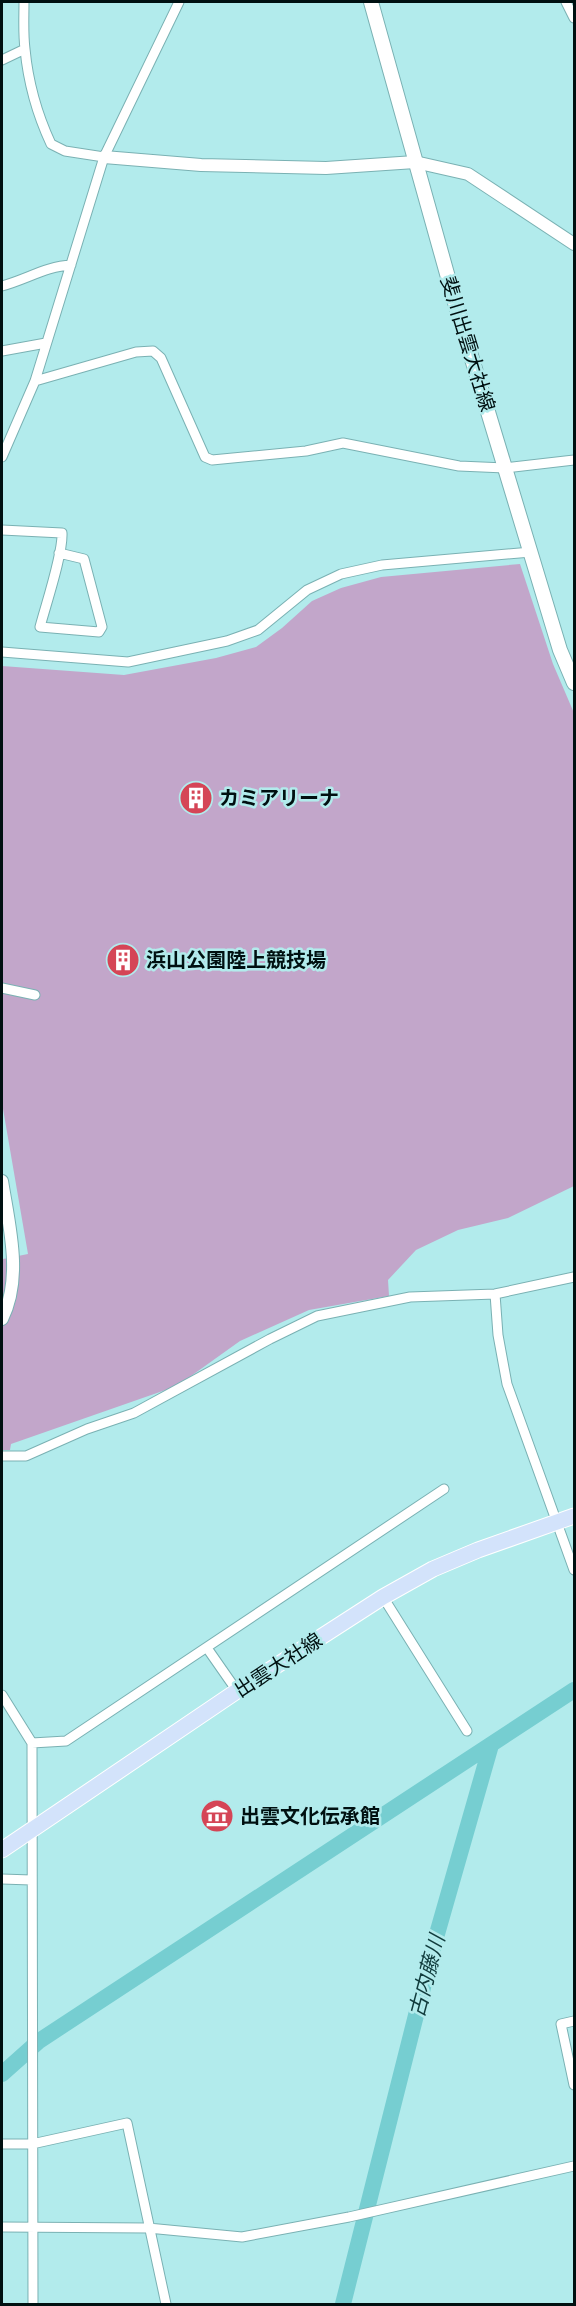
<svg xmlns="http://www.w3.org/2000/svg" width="576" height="2306" viewBox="0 0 576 2306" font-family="Karla,'Noto Sans JP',sans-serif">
	<rect width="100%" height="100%" fill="#b2ebec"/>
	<path fill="#c2a6ca" d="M520,564L553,664L574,713V1186L508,1218L458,1230L416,1250L388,1280L389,1296L309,1310L240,1341L177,1386L11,1444L10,1450H2V1254L3,1259L28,1254L2,1103V666L124,675L216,658L256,647L282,628L312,601L341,588L381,577Z"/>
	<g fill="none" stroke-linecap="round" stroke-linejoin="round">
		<path stroke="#76ced1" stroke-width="16" d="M2,2074L39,2041L574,1690
			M343,2304L433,1948L491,1745"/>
		<g stroke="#7ab1b3" stroke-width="11">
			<path id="minor" d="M24,2C24,17 23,33 25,49C28,81 37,114 51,144L65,151L104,157
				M566,2L574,18
				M2,60L25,49
				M2,286C25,280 47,266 71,265
				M2,351L46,343
				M35,381L136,352L153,351L161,358L205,457L212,460L306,451L343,443L459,466L505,468L574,460
				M2,457L35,381L104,157L179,2
				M2,530L62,533C63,554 46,604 40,627L99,632L102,627L84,559L59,553
				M2,652L128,662L227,641L258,630L307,590L341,574L382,565L531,552
				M2,988L35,995
				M495,1294L498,1335L507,1384L574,1570
				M2,1456H26L87,1429L134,1413L270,1339L317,1316L410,1297L495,1294L574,1277
				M383,1597L467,1731
				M207,1648L237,1691
				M2,1695L32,1743L66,1741L444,1489
				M32,1743L33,2304
				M2,1879L31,1880
				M574,2021L561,2024L574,2085
				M2,2144H32L127,2123L166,2304
				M2,2227L148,2228L242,2237L349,2217L574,2166"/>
		</g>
		<g stroke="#7ab1b3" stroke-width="14">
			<path id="tertiary" d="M104,157L201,165L326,168L415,162L468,174L574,244
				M2,1181C9,1225 23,1277 2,1319"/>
		</g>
		<g stroke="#7ab1b3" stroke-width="16">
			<path id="secondary" d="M371,2L456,306L560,650L574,683"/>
		</g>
		<g stroke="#fff" stroke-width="17">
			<path id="primary" d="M2,1850L237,1691L383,1597L433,1569L478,1550L574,1516"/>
		</g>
		<use href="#minor" stroke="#fff" stroke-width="9"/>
		<use href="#tertiary" stroke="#fff" stroke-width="12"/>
		<use href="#secondary" stroke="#fff" stroke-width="14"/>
		<use href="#primary" stroke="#d3e3fb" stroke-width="15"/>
	</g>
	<defs>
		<g id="building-disc" transform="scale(1.725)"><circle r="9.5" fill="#d54556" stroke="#b2ebec"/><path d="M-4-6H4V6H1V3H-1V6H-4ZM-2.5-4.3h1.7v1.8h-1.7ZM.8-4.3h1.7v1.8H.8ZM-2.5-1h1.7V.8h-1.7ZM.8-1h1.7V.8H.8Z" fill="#fff"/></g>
		<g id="museum-disc" transform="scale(1.725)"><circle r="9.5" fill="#d54556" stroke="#b2ebec"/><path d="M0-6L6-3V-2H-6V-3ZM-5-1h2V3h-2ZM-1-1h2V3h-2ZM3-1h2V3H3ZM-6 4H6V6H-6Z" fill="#fff"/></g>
	</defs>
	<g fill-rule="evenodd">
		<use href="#building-disc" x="196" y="798"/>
		<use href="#building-disc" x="123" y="960"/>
		<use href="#museum-disc" x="217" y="1816"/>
	</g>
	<g text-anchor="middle" stroke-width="5" stroke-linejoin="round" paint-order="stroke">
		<g font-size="20" fill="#001011" stroke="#b2ebec">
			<text transform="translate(468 344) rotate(73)" y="7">斐川出雲大社線</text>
			<text transform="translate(278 1665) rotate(-33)" y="7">出雲大社線</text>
		</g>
		<g font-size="20" font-weight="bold" fill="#001011" stroke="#b2ebec" text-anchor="start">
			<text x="219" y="805">カミアリーナ</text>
			<text x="146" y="967">浜山公園陸上競技場</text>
			<text x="240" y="1823">出雲文化伝承館</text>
		</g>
		<g font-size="21" font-style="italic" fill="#103b3c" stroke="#b2ebec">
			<text transform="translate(427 1976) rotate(-75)" y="7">古内藤川</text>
		</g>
	</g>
	<rect width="576" height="2306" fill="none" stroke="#001011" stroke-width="6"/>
</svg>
